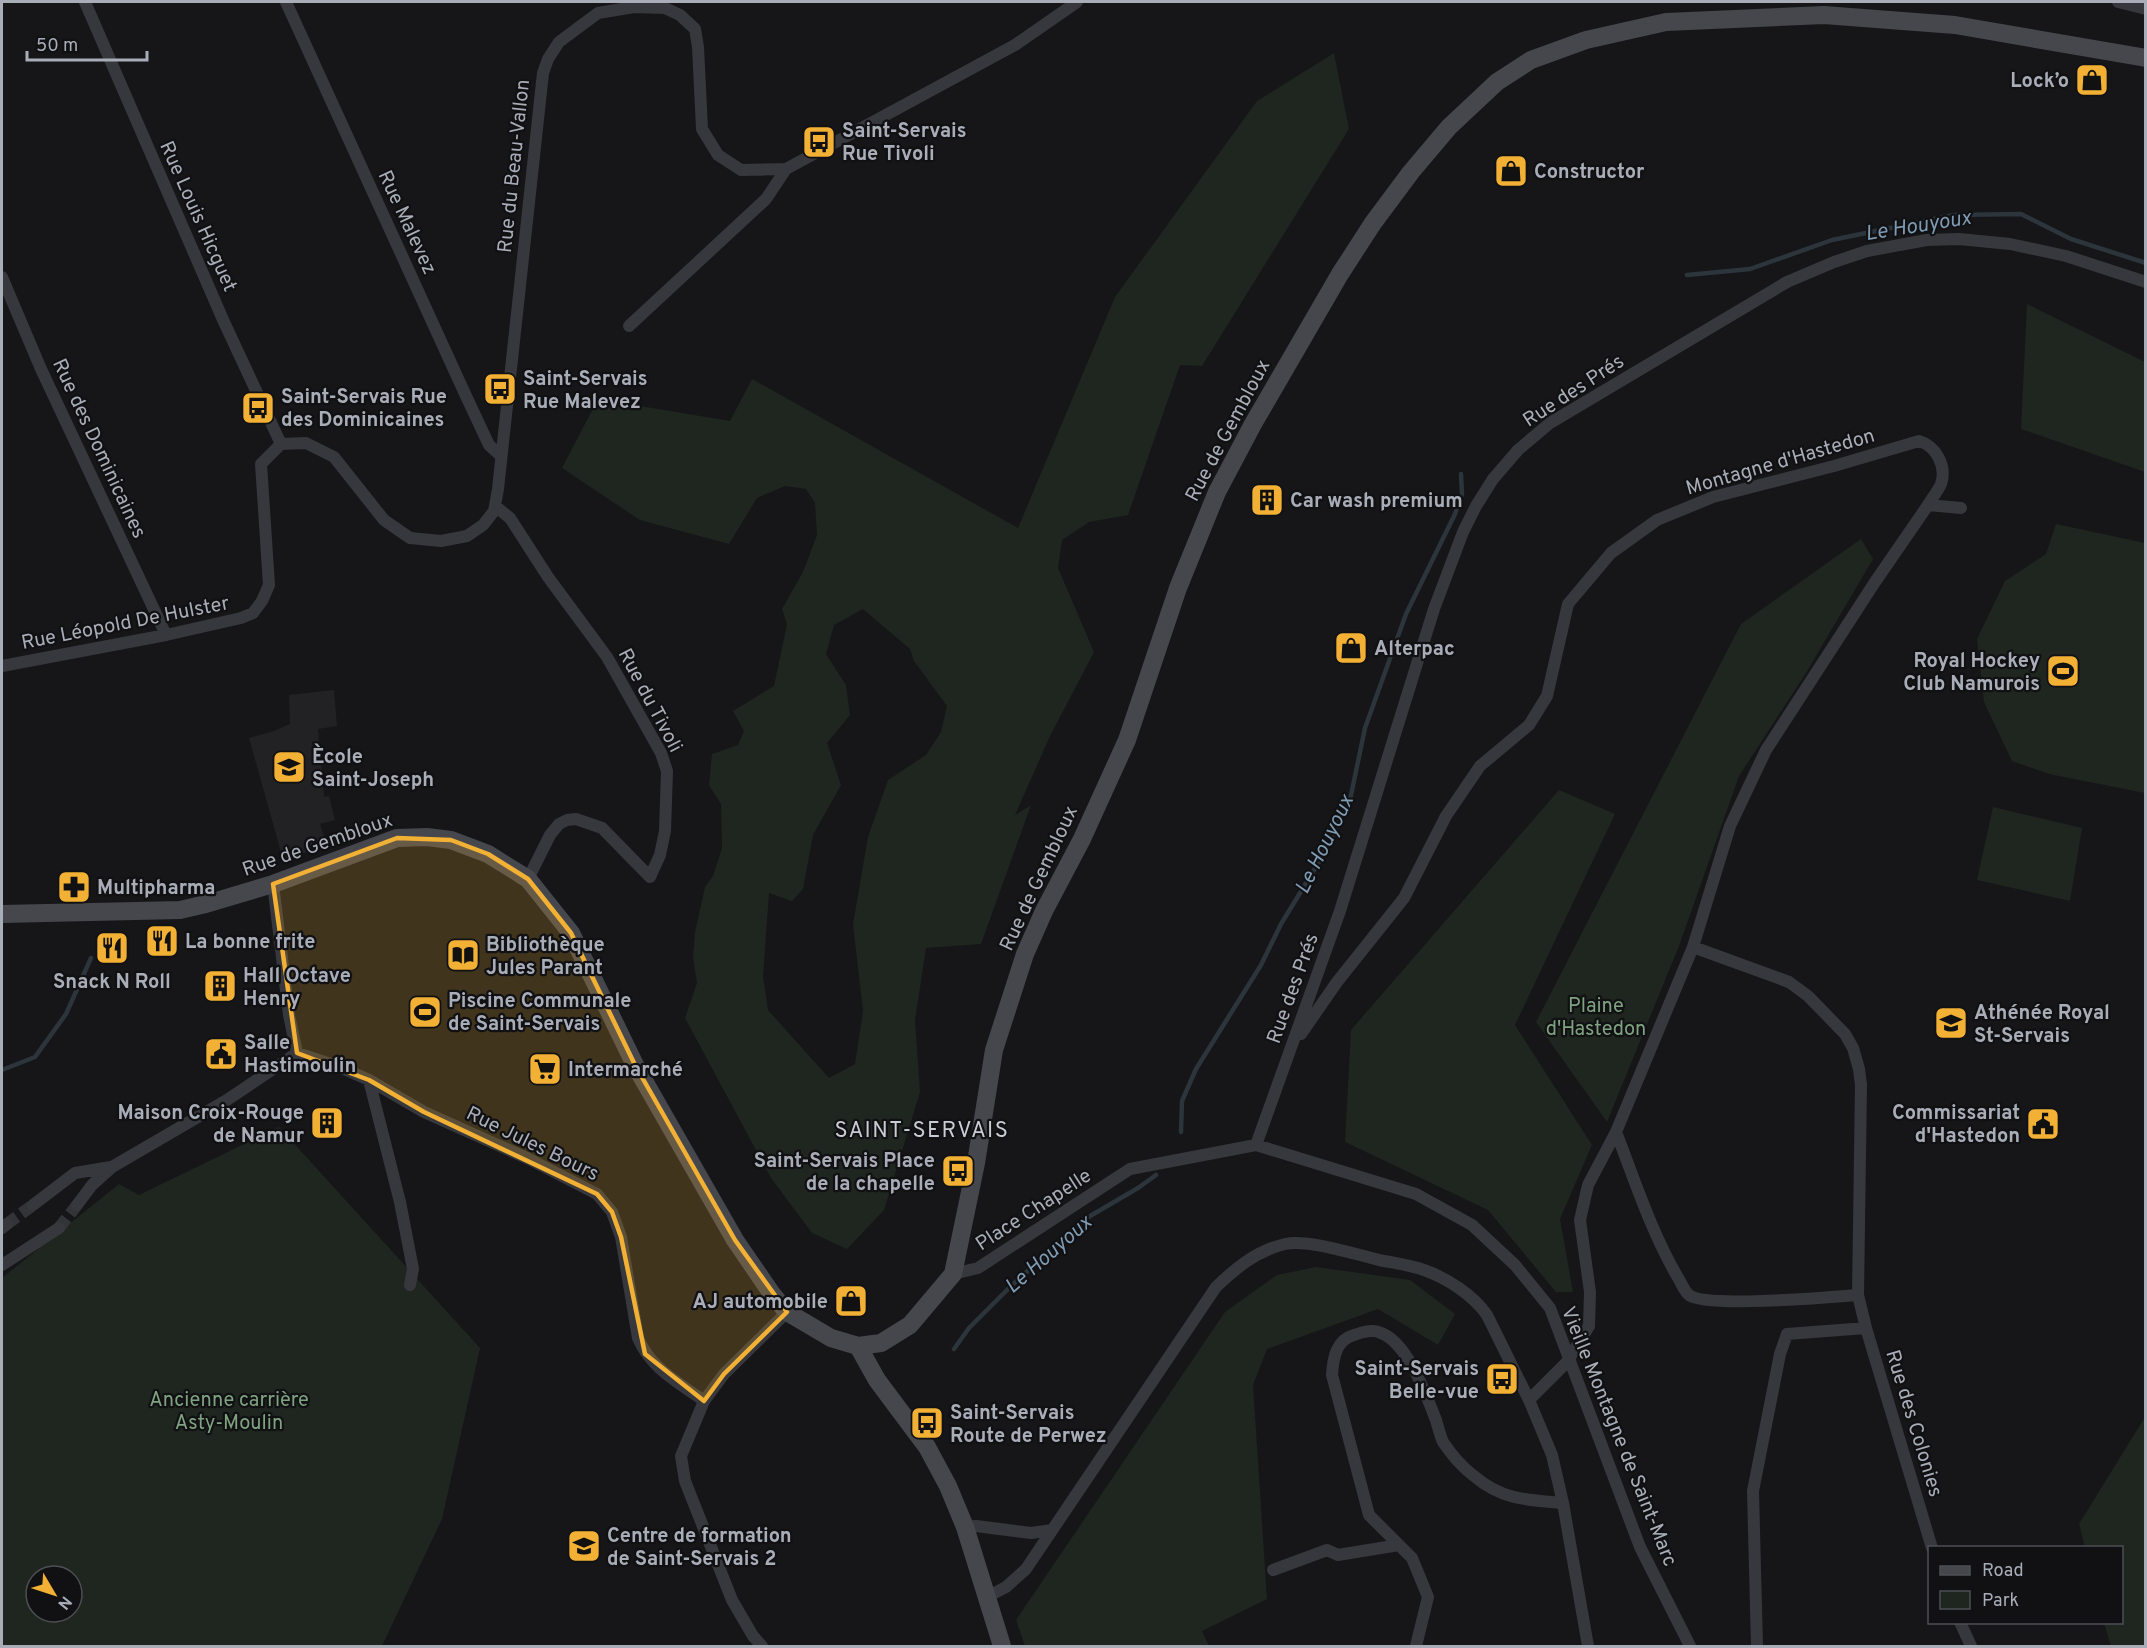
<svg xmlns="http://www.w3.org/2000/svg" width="2147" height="1648" viewBox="0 0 2147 1648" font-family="Overpass,sans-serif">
	<rect width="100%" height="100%" fill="#161618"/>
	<path fill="#222225" d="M334,690L337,726L318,729L324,797L329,796L335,820L320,824L327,846L283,859L249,738L274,731L290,724L289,695Z"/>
	<path fill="#1e261f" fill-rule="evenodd" d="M1334,53L1349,129L1202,366L1180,365L1128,515L1089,522L1062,540L1058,568L1094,652L1050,736L1015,815L1031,805L981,944L926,948L915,1020L920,1092L884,1210L847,1249L812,1233L771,1178L685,1018L697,983L693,957L695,932L705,887L713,876L722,848L721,804L709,785L712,754L738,745L744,731L733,711L774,686L787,624L782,609L803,572L817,535L815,503L806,489L785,486L757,498L729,544L640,520L562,468L598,399L730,421L752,379L1018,528L1115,297L1257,101ZM863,609L910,649L914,661L947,706L941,732L926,755L888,780L868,837L853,924L863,1011L855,1064L829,1078L768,1010L763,976L769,893L792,901L803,889L813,835L841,785L827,743L850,715L846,685L826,654L834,625Z
		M2027,304L2145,362V472L2021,429Z
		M2056,524L2145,543V793L2049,774L2012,761L1984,702L1977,639L2005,581L2046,554Z
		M1861,539L1873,559L1806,673L1739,776L1679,946L1607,1122L1536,1022L1741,624Z
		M1559,790L1615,814L1515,1025L1592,1145L1560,1219L1573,1292H1556L1488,1210L1345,1142L1351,1030Z
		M1993,807L2082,828L2070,901L1977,880Z
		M279,1127L480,1348L442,1519L382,1646H2V1278L119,1184L139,1195ZM36,1576H72V1612H36Z
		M1316,1267L1410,1280L1455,1314L1438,1345L1378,1309L1267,1349L1253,1385L1267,1599L1202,1631L1209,1646H1025L1016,1620L1225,1312L1277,1275Z
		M2145,1417V1646H2111L2104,1623L2122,1622V1548L2085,1547L2079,1524Z"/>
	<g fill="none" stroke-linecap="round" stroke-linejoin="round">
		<path stroke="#2c353c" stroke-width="4.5" d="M1687,275L1750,269L1832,240L1954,215L2021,214L2071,239L2146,263
			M2,1070L35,1057L66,1014L91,958
			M1181,1132L1182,1101L1196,1069L1261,965L1281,924L1319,862L1350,800L1365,728L1406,614L1455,514L1462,494L1461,474
			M954,1349L969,1328L1010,1287L1085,1219L1138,1188L1156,1175"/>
		<path stroke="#333438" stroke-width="12" stroke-dasharray="12 6" stroke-linecap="butt" d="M7,1224L33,1205
			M59,1228L77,1205"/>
		<path stroke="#37383d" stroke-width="12" d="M85,2L224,322L281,444
			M286,2L466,396L489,445L500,455
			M2118,2L2146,9
			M2,277L41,369L166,635
			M629,326L766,199L786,169
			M281,444L306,443L334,457L384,520L410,538L441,541L467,536L483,525L494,511L498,489L543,73L548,59L559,42L598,13L634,7L665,8L680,15L695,29L698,47L702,129L718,155L741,170L786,169L1015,45L1077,2
			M495,506L510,518L548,577L607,657L661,753L667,771L665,831L660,855L650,877L602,828L576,819L567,820L559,824L550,835L528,879
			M2,666L166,635L241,618L253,613L262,601L269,585L261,464L281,444
			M273,884L289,1015L297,1053
			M1693,947L1789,982L1808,996L1845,1034L1853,1048L1859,1069L1861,1085L1858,1295L1866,1328L1932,1548
			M1301,1034L1337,982L1404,898L1446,816L1480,766L1529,725L1547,696L1568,604L1611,553L1657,520L1713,497L1834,466L1919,441C1936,446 1947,466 1941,484C1938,491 1932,498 1928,505
			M297,1053L340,1067L369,1080L424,1112L529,1159L597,1194L612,1212L621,1237L638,1338C651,1369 678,1382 704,1401
			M369,1080L400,1202L413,1269L410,1285
			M1616,1132C1635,1181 1651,1231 1677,1276C1681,1282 1684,1291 1689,1295C1705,1308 1832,1297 1858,1295
			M1256,1145L1340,911L1434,609L1463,532L1476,506L1493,479L1518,450L1550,423L1787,282L1834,262L1867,251L1927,240L1959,239L2010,244L2066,256L2146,282
			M33,1205L75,1173L111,1167
			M77,1205L92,1185L112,1167L227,1100L297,1053
			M2,1228L7,1224
			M2,1265L59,1228
			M953,1274L978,1268L1130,1169L1256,1145L1416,1194L1472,1225L1515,1265L1550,1308L1640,1547L1690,1646
			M1589,1326L1590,1292L1580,1220L1588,1185L1616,1132L1693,947L1730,826L1766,750L1875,582L1928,505L1961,508
			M1529,1400L1553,1376
			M965,1527L976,1526L1031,1533L1052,1530
			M1273,1570L1327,1550L1338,1555L1399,1545
			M987,1597L1006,1587L1026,1569L1216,1287C1236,1268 1256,1251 1285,1244C1308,1239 1355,1254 1379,1260C1394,1263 1410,1265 1424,1270C1447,1278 1473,1295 1487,1315L1529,1400L1552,1455L1563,1503L1588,1646
			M1960,1622L1971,1646
			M762,1646L753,1636L732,1600L685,1481L681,1456L704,1401L724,1374L787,1312
			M1416,1646L1428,1597L1412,1558L1369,1515L1332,1375C1333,1358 1336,1340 1354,1335C1363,1332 1372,1329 1381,1333C1408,1343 1426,1395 1436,1420C1438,1427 1440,1435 1443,1442C1451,1454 1462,1467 1474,1476C1502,1500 1528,1500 1563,1503
			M1757,1646L1753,1491L1780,1354L1787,1334L1866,1328"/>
		<path stroke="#45474d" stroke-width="18" d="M2,914L180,910L206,904L273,884L397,838L427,837L451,840L488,854L528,879L571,933L635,1065L735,1240L772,1294L787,1312L831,1338L858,1346L881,1343L910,1325L953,1274L976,1163L994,1050L1025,954L1044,911L1082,839L1127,740L1178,588L1217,492L1253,424L1340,274L1373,223L1411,172L1449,127L1497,82L1531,60L1586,40L1666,22L1824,15L1955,25L2146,58
			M858,1346L877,1380L927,1447L948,1486L965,1527L1002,1646"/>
		<path stroke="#37383d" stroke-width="12" d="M1553,1376L1567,1362L1589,1326"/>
	</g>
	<path fill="#f2b134" fill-opacity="0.2" stroke="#f2b134" stroke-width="4.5" stroke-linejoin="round" d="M397,838L451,840L488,854L528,879L571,933L635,1065L735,1240L787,1312L724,1374L704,1401L645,1354L621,1237L612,1212L597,1194L424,1112L369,1080L297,1053L273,884Z"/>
	<defs>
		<g id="shop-square" transform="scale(1.725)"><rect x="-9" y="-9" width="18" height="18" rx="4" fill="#f2b134" stroke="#111113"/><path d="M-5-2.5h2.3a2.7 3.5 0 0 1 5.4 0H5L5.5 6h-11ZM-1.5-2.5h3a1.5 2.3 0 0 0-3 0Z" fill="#111"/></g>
		<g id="bus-square" transform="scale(1.725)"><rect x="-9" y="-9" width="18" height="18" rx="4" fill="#f2b134" stroke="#111113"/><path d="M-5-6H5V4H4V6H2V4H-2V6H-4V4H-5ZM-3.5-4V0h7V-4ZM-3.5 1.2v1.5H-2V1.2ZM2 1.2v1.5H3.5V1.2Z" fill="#111"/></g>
		<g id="building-square" transform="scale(1.725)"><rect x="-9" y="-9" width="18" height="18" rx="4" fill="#f2b134" stroke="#111113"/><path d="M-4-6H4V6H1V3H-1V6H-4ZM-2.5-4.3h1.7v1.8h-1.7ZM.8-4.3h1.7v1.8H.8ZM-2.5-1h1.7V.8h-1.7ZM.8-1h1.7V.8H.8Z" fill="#111"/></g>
		<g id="stadium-square" transform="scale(1.725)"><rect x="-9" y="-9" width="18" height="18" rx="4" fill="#f2b134" stroke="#111113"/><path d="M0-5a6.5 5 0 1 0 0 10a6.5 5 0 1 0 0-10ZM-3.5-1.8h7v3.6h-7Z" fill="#111"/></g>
		<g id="school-square" transform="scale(1.725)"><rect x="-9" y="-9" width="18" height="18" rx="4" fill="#f2b134" stroke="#111113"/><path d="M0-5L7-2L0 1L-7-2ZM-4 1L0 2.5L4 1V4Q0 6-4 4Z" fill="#111"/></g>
		<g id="pharmacy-square" transform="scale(1.725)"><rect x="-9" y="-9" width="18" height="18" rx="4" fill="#f2b134" stroke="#111113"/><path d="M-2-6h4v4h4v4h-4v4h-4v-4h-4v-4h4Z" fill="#111"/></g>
		<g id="restaurant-square" transform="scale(1.725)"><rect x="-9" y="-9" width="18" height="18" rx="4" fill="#f2b134" stroke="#111113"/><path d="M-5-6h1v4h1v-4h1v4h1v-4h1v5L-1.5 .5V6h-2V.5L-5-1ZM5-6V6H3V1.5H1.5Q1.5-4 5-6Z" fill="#111"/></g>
		<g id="library-square" transform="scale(1.725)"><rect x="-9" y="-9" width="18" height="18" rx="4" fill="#f2b134" stroke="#111113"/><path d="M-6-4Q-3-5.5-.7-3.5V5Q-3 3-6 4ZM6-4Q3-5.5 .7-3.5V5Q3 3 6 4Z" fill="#111"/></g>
		<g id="civic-square" transform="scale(1.725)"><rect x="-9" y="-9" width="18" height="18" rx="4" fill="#f2b134" stroke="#111113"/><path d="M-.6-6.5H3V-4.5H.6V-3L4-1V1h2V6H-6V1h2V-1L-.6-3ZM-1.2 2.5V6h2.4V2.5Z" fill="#111"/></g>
		<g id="supermarket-square" transform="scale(1.725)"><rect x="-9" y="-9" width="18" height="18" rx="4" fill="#f2b134" stroke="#111113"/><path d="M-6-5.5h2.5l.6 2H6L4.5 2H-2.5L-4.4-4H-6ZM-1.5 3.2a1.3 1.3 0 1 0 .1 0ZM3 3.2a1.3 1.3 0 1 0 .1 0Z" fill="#111"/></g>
		<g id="university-square" transform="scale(1.725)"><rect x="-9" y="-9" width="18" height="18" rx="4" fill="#f2b134" stroke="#111113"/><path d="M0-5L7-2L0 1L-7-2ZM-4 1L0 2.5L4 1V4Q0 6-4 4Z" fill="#111"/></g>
	</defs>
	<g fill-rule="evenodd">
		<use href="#shop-square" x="2092" y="80"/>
		<use href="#bus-square" x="819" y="142"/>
		<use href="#shop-square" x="1511" y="171"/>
		<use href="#bus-square" x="500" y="389"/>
		<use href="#bus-square" x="258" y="408"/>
		<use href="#building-square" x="1267" y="500"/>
		<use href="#shop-square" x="1351" y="648"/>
		<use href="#stadium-square" x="2063" y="671"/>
		<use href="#school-square" x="289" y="767"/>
		<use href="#pharmacy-square" x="74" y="887"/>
		<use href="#restaurant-square" x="162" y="941"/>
		<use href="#restaurant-square" x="112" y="948"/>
		<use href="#library-square" x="463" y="955"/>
		<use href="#building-square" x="220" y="986"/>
		<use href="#stadium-square" x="425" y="1012"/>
		<use href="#school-square" x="1951" y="1023"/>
		<use href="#civic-square" x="221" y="1054"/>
		<use href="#supermarket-square" x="545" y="1069"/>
		<use href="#building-square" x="327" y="1123"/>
		<use href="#civic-square" x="2043" y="1124"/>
		<use href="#bus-square" x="958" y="1171"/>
		<use href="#shop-square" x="851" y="1301"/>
		<use href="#bus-square" x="1502" y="1379"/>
		<use href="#bus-square" x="927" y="1423"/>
		<use href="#university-square" x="584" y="1546"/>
	</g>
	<g text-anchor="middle" stroke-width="4.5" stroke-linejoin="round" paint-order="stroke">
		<g font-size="20" font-weight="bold" fill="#a8adb8" stroke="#111113" text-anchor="start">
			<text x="2069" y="87" text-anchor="end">Lock’o</text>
			<text x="842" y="137">Saint-Servais<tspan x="842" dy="23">Rue Tivoli</tspan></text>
			<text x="1534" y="178">Constructor</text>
			<text x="523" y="385">Saint-Servais<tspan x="523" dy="23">Rue Malevez</tspan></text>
			<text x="281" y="403">Saint-Servais Rue<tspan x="281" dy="23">des Dominicaines</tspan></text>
			<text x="1290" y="507">Car wash premium</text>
			<text x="1374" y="655">Alterpac</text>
			<text x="2040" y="667" text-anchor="end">Royal Hockey<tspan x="2040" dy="23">Club Namurois</tspan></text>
			<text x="312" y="763">Ècole<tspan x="312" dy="23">Saint-Joseph</tspan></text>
			<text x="97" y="894">Multipharma</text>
			<text x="185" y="948">La bonne frite</text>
			<text x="486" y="951">Bibliothèque<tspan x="486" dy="23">Jules Parant</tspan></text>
			<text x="243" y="982">Hall Octave<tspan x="243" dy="23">Henry</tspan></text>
			<text x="112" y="988" text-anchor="middle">Snack N Roll</text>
			<text x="448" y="1007">Piscine Communale<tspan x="448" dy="23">de Saint-Servais</tspan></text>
			<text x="1974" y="1019">Athénée Royal<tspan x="1974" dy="23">St-Servais</tspan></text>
			<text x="244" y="1049">Salle<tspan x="244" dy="23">Hastimoulin</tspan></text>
			<text x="568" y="1076">Intermarché</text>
			<text x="304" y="1119" text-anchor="end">Maison Croix-Rouge<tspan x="304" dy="23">de Namur</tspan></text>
			<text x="2020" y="1119" text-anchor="end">Commissariat<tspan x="2020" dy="23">d'Hastedon</tspan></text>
			<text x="935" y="1167" text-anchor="end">Saint-Servais Place<tspan x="935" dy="23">de la chapelle</tspan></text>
			<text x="828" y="1308" text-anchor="end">AJ automobile</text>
			<text x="1479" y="1375" text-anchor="end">Saint-Servais<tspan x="1479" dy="23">Belle-vue</tspan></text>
			<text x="950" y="1419">Saint-Servais<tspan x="950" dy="23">Route de Perwez</tspan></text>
			<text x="607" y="1542">Centre de formation<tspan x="607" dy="23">de Saint-Servais 2</tspan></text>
		</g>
		<g font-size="20" fill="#a8adb8" stroke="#111113">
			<text transform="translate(513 166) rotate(-84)" y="7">Rue du Beau-Vallon</text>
			<text transform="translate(199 216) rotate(66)" y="7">Rue Louis Hicguet</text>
			<text transform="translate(408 222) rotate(65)" y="7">Rue Malevez</text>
			<text transform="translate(1573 390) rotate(-33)" y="7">Rue des Prés</text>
			<text transform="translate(1227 430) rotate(-62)" y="7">Rue de Gembloux</text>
			<text transform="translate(100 448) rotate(65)" y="7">Rue des Dominicaines</text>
			<text transform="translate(1780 461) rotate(-16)" y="7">Montagne d'Hastedon</text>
			<text transform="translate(125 622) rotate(-11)" y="7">Rue Léopold De Hulster</text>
			<text transform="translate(651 700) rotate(62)" y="7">Rue du Tivoli</text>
			<text transform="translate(317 844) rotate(-19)" y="7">Rue de Gembloux</text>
			<text transform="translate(1038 878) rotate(-65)" y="7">Rue de Gembloux</text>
			<text transform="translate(1292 988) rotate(-70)" y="7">Rue des Prés</text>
			<text transform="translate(533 1143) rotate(26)" y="7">Rue Jules Bours</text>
			<text transform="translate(1033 1209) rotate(-33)" y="7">Place Chapelle</text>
			<text transform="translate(1915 1423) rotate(73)" y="7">Rue des Colonies</text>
			<text transform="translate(1620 1436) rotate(68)" y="7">Vieille Montagne de Saint-Marc</text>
		</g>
		<g font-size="20" fill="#7fa381" stroke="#111113">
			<text x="1596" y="1012">Plaine<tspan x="1596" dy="23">d'Hastedon</tspan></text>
			<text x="229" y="1406">Ancienne carrière<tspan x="229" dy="23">Asty-Moulin</tspan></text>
		</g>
		<g font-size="21" font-style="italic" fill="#7f9bb3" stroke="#111113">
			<text transform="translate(1918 225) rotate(-9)" y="7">Le Houyoux</text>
			<text transform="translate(1324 844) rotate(-64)" y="7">Le Houyoux</text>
			<text transform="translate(1048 1254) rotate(-41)" y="7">Le Houyoux</text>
		</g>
		<g font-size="22" letter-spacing="1.5" fill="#c9ccd4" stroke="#111113">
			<text x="922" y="1137">SAINT-SERVAIS</text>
		</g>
	</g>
	<rect width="2147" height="1648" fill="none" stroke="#a8adb8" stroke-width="6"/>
	<rect x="1928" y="1546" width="195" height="78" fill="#111113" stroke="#4d4f55" stroke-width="1.5"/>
	<rect x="1940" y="1566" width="30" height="9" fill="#45474d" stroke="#4d4f55" stroke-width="1.5"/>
	<text x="1982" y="1576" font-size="18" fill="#a8adb8">Road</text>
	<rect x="1940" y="1591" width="30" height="18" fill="#1e261f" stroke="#4d4f55" stroke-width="1.5"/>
	<text x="1982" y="1606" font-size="18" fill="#a8adb8">Park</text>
	<g transform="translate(54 1594) rotate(129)"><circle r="28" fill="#111113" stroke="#4d4f55" stroke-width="1.5"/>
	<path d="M0-4.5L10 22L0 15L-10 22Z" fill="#f2b134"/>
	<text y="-9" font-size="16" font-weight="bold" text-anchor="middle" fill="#a8adb8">N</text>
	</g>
	<path d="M27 51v9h120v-9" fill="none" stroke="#a8adb8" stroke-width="3"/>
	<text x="36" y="51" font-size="18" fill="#a8adb8" stroke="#111113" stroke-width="4.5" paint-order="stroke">50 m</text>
</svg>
